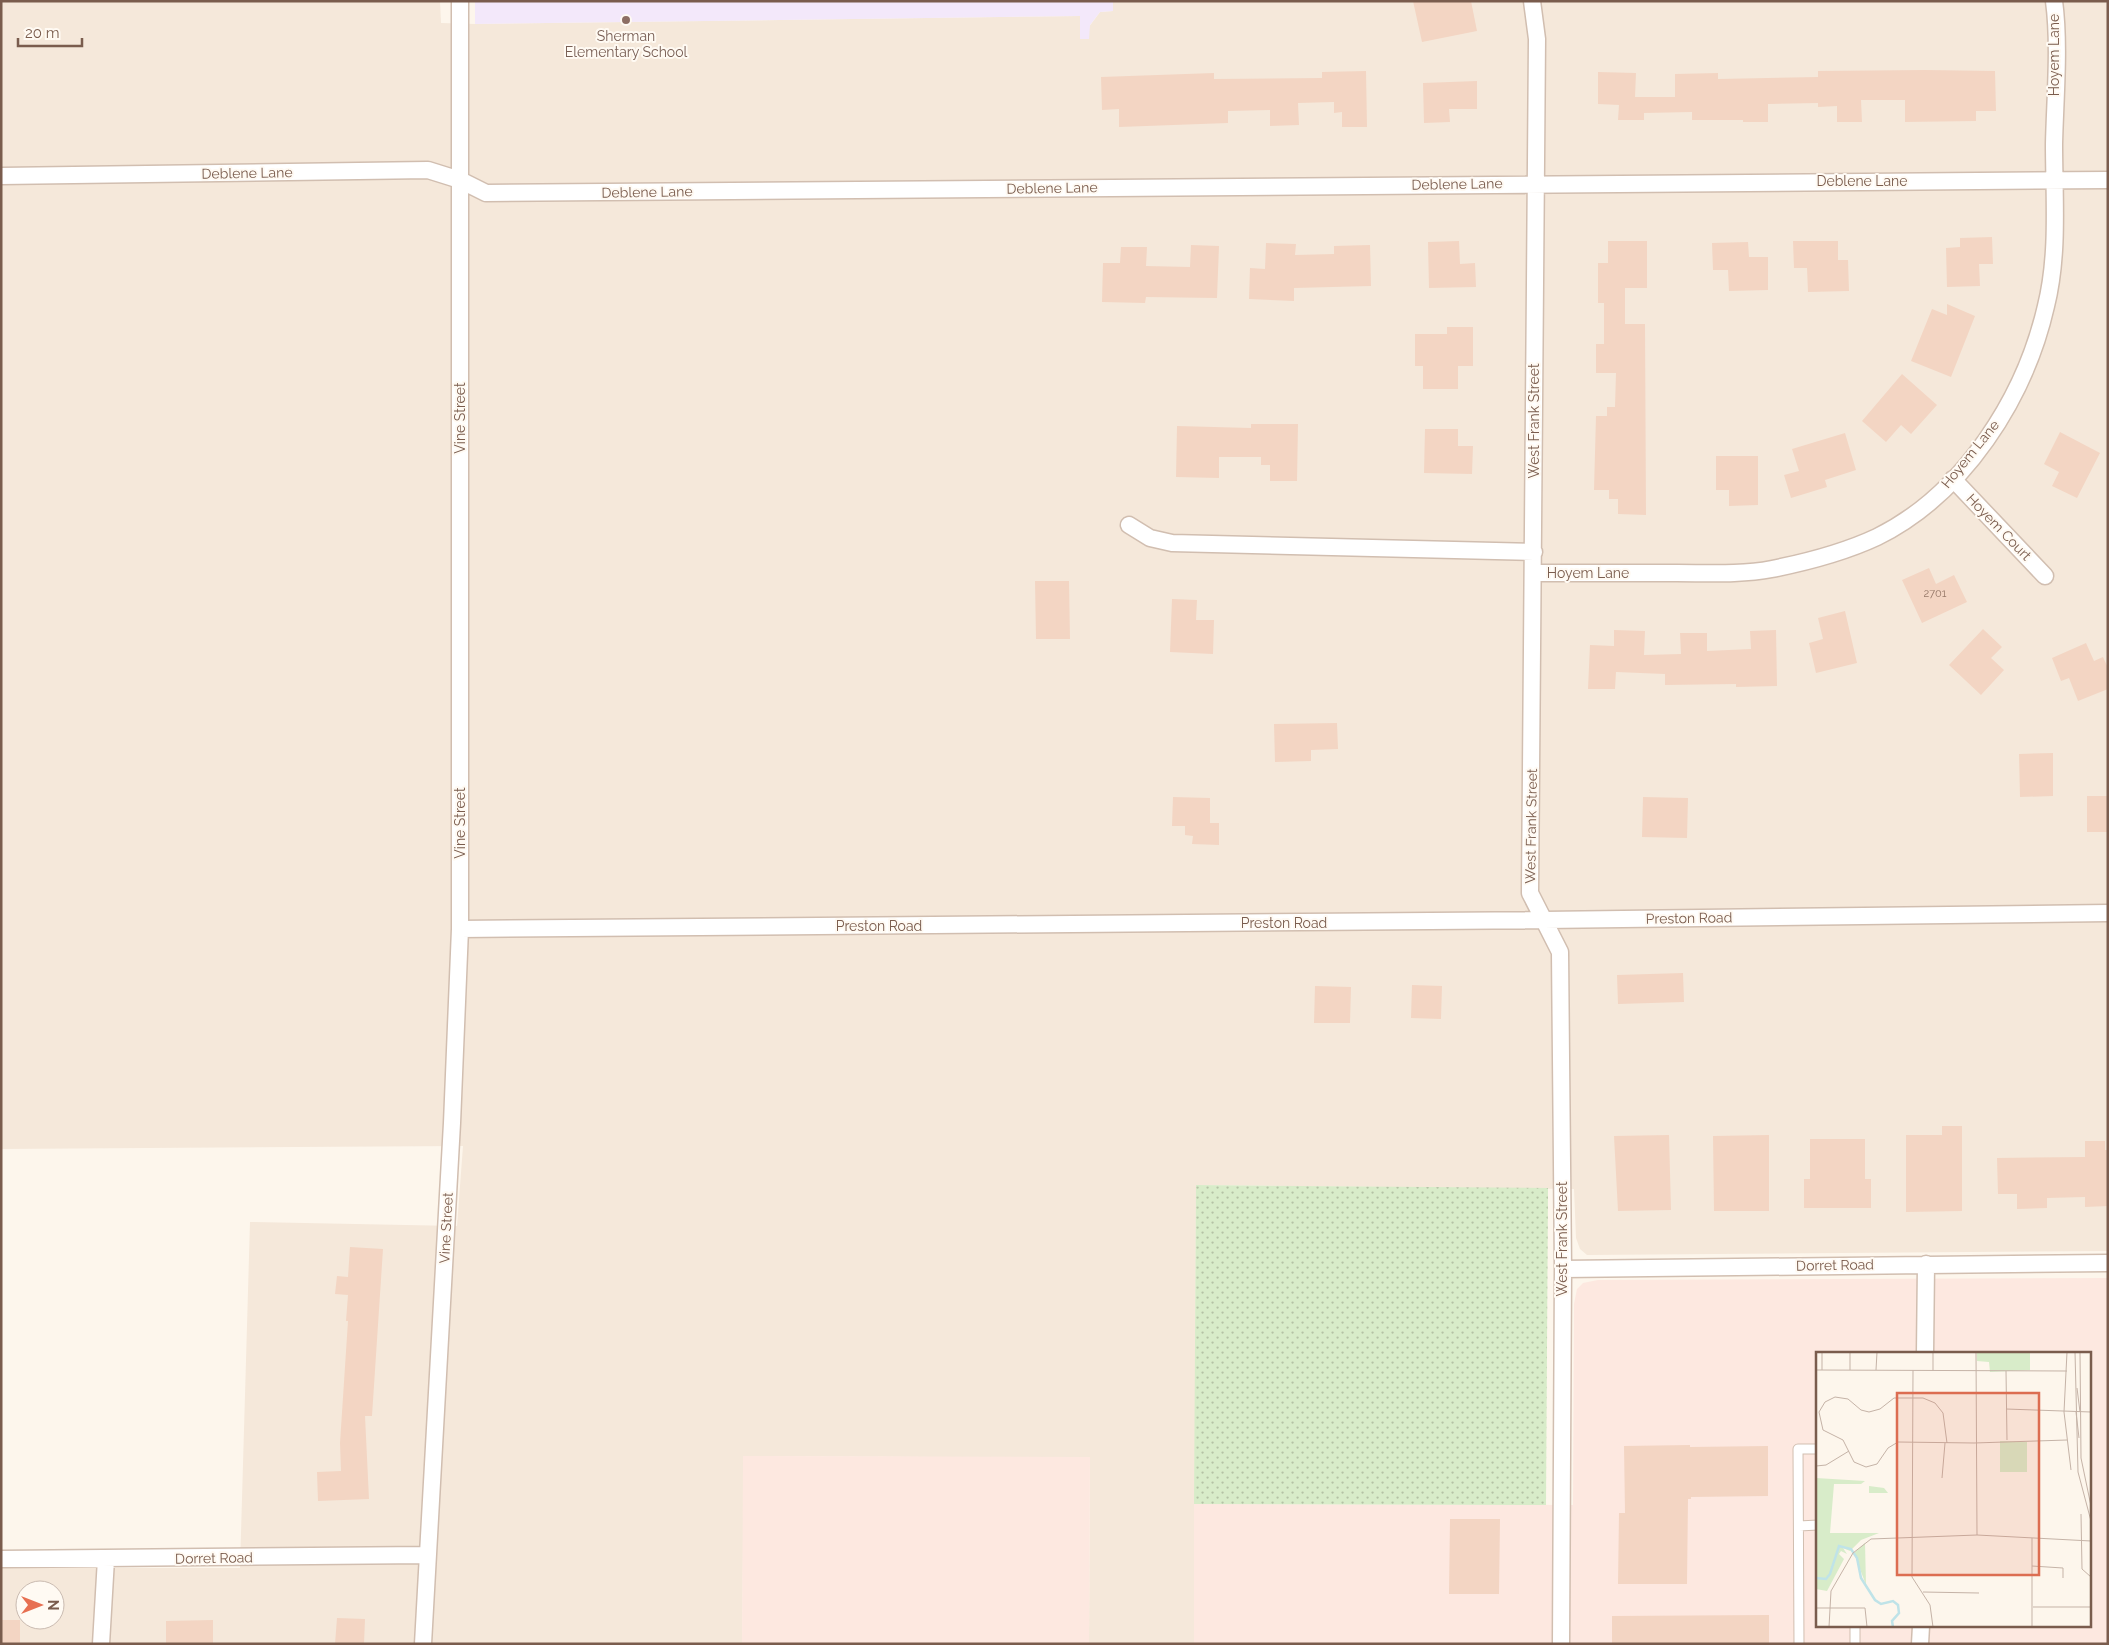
<svg xmlns="http://www.w3.org/2000/svg" width="2109" height="1645" viewBox="0 0 2109 1645" font-family="Raleway,sans-serif">
	<defs>
		<pattern id="green-dots" width="8" height="8" patternUnits="userSpaceOnUse" patternTransform="scale(1.25)"><rect width="8" height="8" fill="#d8ecc9"/><path d="M2 2h.1M6 6h.1" fill="none" stroke="#b4c2a5" stroke-width="1.8" stroke-linecap="round"/></pattern>
	</defs>
	<rect width="100%" height="100%" fill="#fdf6ec"/>
	<path fill="#f5e8da" fill-rule="evenodd" d="M1,1H440L441,23L475,24L1080,16V39L1100,12L1113,11V1H2108V1251L1587,1255L1580,1249L1576,1238L1574,1189L1196,1185L1194,1644H1089L1090,1458L744,1456L742,1644H1V1568H240L250,1222L457,1226L463,1146L1,1149ZM25,1590H55V1620H25Z"/>
	<path fill="#fde8e0" fill-rule="evenodd" d="M2108,1278V1644H1194V1504L1573,1505L1574,1304L1577,1289L1583,1283L1598,1280ZM1818,1354H2090V1626H1818Z
		M743,1456L1090,1457L1089,1644H742Z"/>
	<path fill="#f3e8fa" d="M475,1H1113V11L1100,12L1090,25L1089,39H1080V16L475,24Z"/>
	<path fill="url(#green-dots)" d="M1196,1185L1548,1188L1546,1505L1194,1504Z"/>
	<path fill="#f3d5c3" d="M1413,1H1471L1477,31L1422,42Z
		M1925,70L1995,71L1996,111H1976V121L1905,122V100H1861L1862,122H1837V106L1818,107V103L1768,104V122H1743V120H1692V112L1644,113V120H1618L1619,105L1598,104V72L1636,73L1635,97H1675V74L1718,73V79L1818,77V71Z
		M1366,71L1367,127H1342V112L1334,113V102L1298,103L1299,125L1270,126V110L1228,111V123L1119,127V109L1102,110L1101,77L1214,73V79L1322,78V72Z
		M1477,81V109H1449L1450,122L1424,123L1423,83Z
		M1992,237L1993,264H1979L1980,286L1947,287L1946,248L1960,247V238Z
		M1459,241L1460,264L1475,263L1476,287L1429,288L1428,242Z
		M1608,241H1647V288H1625V324H1645L1646,515L1618,514V499H1609V490H1594L1596,416H1607V407H1615L1616,373H1596V344H1604V303H1598V263H1608Z
		M1793,241H1838V260H1848L1849,291L1808,292L1807,268H1794Z
		M1748,242L1749,257H1768V290L1729,291L1728,270H1713L1712,243Z
		M1266,243L1296,244L1295,255L1334,254V246L1370,245L1371,286L1294,288V301L1249,299L1250,268L1265,269Z
		M1191,245L1219,246L1217,298L1146,297L1145,303L1102,302L1103,263H1120L1121,247H1147L1146,266L1190,267Z
		M1947,304L1975,316L1951,377L1911,361L1932,309L1947,315Z
		M1447,327H1473V366H1458V389H1423V366H1415V334H1447Z
		M1902,374L1937,405L1911,434L1901,425L1886,442L1862,421Z
		M1251,424H1298L1297,481H1270V465H1261V457H1219V478L1176,477L1177,426L1251,428Z
		M1425,429H1458V446H1473L1472,474L1424,473Z
		M2060,432L2100,453L2077,498L2052,486L2059,472L2044,464Z
		M1845,433L1856,470L1825,480L1827,487L1791,498L1784,475L1799,471L1792,449Z
		M1716,456H1758V505L1729,506V490H1716Z
		M1929,568L1936,584L1954,575L1967,602L1922,623L1902,580Z
		M1035,581H1069L1070,639H1036Z
		M1172,599L1197,600L1196,620H1214L1213,654L1170,652Z
		M1845,611L1857,663L1816,673L1809,643L1823,639L1818,618Z
		M1983,629L2002,647L1991,658L2004,670L1981,695L1949,665Z
		M1614,630L1645,631L1644,655L1681,654L1680,633H1707V651L1751,649L1750,631L1776,630L1777,686L1736,687V684L1665,685V674L1616,672L1615,689H1588L1590,645L1614,646Z
		M2086,643L2094,661L2103,657L2108,668V689L2078,701L2069,678L2061,681L2052,658Z
		M1337,723L1338,749L1311,750V761L1275,762L1274,724Z
		M2053,753V796L2020,797L2019,754Z
		M2087,796H2108V832H2087Z
		M1173,797L1210,798V823H1219V845L1192,844L1193,836L1185,835V826H1172Z
		M1643,797L1688,798L1687,838L1642,837Z
		M1683,973L1684,1002L1618,1004L1617,975Z
		M1412,985L1442,986L1441,1019L1411,1018Z
		M1315,986L1351,987L1350,1023H1314Z
		M1942,1126H1962V1211L1906,1212V1135H1942Z
		M1669,1135L1671,1210L1618,1211L1614,1136Z
		M1769,1135V1211H1714L1713,1136Z
		M1810,1139H1865V1179H1871V1208H1804V1179H1810Z
		M2085,1141H2105V1150H2108V1206L2085,1207V1197L2047,1198V1208L2017,1209V1194H1998L1997,1158L2085,1157Z
		M350,1247L383,1249L372,1416H365L369,1499L318,1501L317,1472L341,1471L340,1443L348,1321H346L348,1295L335,1294L337,1276L348,1277Z
		M1690,1445V1447L1768,1446V1496L1691,1497V1499H1688L1687,1584H1618L1619,1513H1625L1624,1446Z
		M1450,1519H1500L1499,1594H1449Z
		M1769,1615V1644H1612V1616Z
		M337,1618L365,1619L364,1644H335Z
		M1,1620H20V1644H1Z
		M213,1620V1644H166V1621Z"/>
	<g fill="none" stroke-linecap="round" stroke-linejoin="round">
		<g stroke="#d1beb0" stroke-width="11">
			<path id="lane" d="M1799,1526L1818,1525
				M1799,1644L1798,1449H1818
				M1855,1644V1626"/>
		</g>
		<g stroke="#d1beb0" stroke-width="19">
			<path id="street" d="M1532,1L1537,39L1530,893L1560,952L1563,1269L1561,1644
				M1,176L428,170L460,180L486,193L2108,180
				M1953,479L2045,576
				M1129,525L1150,538L1172,543L1534,552
				M1534,573C1582,573 1629,573 1677,573C1708,573 1741,575 1772,569C1807,562 1845,552 1877,537C1964,494 2025,398 2046,306C2059,254 2054,197 2054,144C2055,99 2060,45 2054,1
				M460,929L1544,920L2108,913
				M1563,1269L2108,1263
				M1925,1354L1926,1264
				M1,1559L427,1555
				M101,1644L106,1559
				M423,1644L452,1123L460,929V1
				M1920,1644L1921,1626"/>
		</g>
		<use href="#lane" stroke="#fff" stroke-width="9"/>
		<use href="#street" stroke="#fff" stroke-width="16"/>
	</g>
	<circle fill="#8d6e63" stroke="#fffaf3" stroke-width="2" cx="626" cy="20" r="5"/>
	<g text-anchor="middle" stroke-width="4" stroke-linejoin="round" paint-order="stroke">
		<g font-size="11" fill="#987a6a">
			<text x="1935" y="597">2701</text>
		</g>
		<g font-size="14" fill="#785e54" stroke="#fffaf3">
			<text x="626" y="41">Sherman<tspan x="626" dy="16">Elementary School</tspan></text>
		</g>
		<g font-size="14" fill="#7a5c4d" stroke="#fffaf3">
			<text transform="translate(2054 55) rotate(-90)" y="5">Hoyem Lane</text>
			<text transform="translate(247 173) rotate(-1)" y="5">Deblene Lane</text>
			<text x="1862" y="186">Deblene Lane</text>
			<text transform="translate(1457 184) rotate(-1)" y="5">Deblene Lane</text>
			<text transform="translate(1052 188) rotate(-1)" y="5">Deblene Lane</text>
			<text transform="translate(647 192) rotate(-1)" y="5">Deblene Lane</text>
			<text transform="translate(460 418) rotate(-90)" y="5">Vine Street</text>
			<text transform="translate(1534 421) rotate(-90)" y="5">West Frank Street</text>
			<text transform="translate(1970 454) rotate(-51)" y="5">Hoyem Lane</text>
			<text transform="translate(1999 527) rotate(46)" y="5">Hoyem Court</text>
			<text x="1588" y="578">Hoyem Lane</text>
			<text transform="translate(460 823) rotate(-90)" y="5">Vine Street</text>
			<text transform="translate(1531 826) rotate(-89)" y="5">West Frank Street</text>
			<text transform="translate(1689 918) rotate(-1)" y="5">Preston Road</text>
			<text x="1284" y="928">Preston Road</text>
			<text x="879" y="931">Preston Road</text>
			<text transform="translate(446 1228) rotate(-87)" y="5">Vine Street</text>
			<text transform="translate(1562 1239) rotate(-90)" y="5">West Frank Street</text>
			<text transform="translate(1835 1265) rotate(-1)" y="5">Dorret Road</text>
			<text transform="translate(214 1558) rotate(-1)" y="5">Dorret Road</text>
		</g>
	</g>
	<g transform="translate(1816 1352)">
		<rect width="275" height="275" fill="#fdf6ec"/>
		<path d="M184,89L211,90V120H184ZM53,134L68,136L72,141H53ZM49,191L50,233L38,201Z" fill="#d8ecc9"/>
		<path d="M0,126L49,129L45,132H18L14,181H63L45,188L34,199L27,196L31,202L25,199L23,202L28,207L11,239L0,237Z" fill="#d8ecc9"/>
		<path d="M161,0H214V18L174,20L173,10L161,9Z" fill="#d8ecc9"/>
		<path fill="none" stroke="#bfe3e8" stroke-width="2.5" d="M0,226L10,227L14,222L23,194L35,197L41,206L45,226L59,248L65,252L77,249L82,253L83,261L76,269L77,275"/>
		<path fill="none" stroke="#c5b3a7" stroke-width="1" d="M6,0V18M34,0V18M117,0V19M160,0L161,183M251,0L248,60L255,118M259,0L262,120L275,169M264,0L265,106L275,154M0,18L251,19M60,18L61,0M97,18L96,225L114,253L117,275M190,19L191,88M261,36L264,60M190,57L275,60M260,60L263,86M275,74V135M131,91L127,61L119,51L107,46H78L64,57L53,60L45,58L32,47L19,45L9,50L3,60L7,78L27,88L38,110L50,115L61,112L72,96L82,90L158,91L251,88M0,114L10,113L33,99M126,126L129,91M265,162L266,217L275,225M216,186V275M216,214L247,216V226M107,240L163,241M217,255H275M0,256H49L51,275M13,275L15,239L37,201L55,187L161,183L275,189"/>
		<path fill="#dc6d51" fill-opacity="0.15" stroke="#dc6d51" stroke-width="2.5" d="M81,41H223V223H81Z"/>
		<rect width="275" height="275" fill="none" stroke="#7a5c4d" stroke-width="2.5"/>
	</g>
	<rect width="2109" height="1645" fill="none" stroke="#7a5c4d" stroke-width="5"/>
	<g transform="translate(40 1605) rotate(90)"><circle r="24" fill="#fffaf3" stroke="#cabbb1"/>
	<path d="M0-4L9 19L0 12L-9 19Z" fill="#e76f51"/>
	<text y="-8" font-size="14" font-weight="bold" text-anchor="middle" fill="#7a5c4d">N</text>
	</g>
	<path d="M18 38v8h64v-8" fill="none" stroke="#7a5c4d" stroke-width="2.5"/>
	<text x="25" y="38" font-size="15" fill="#7a5c4d" stroke="#fffaf3" stroke-width="4" paint-order="stroke">20 m</text>
</svg>
